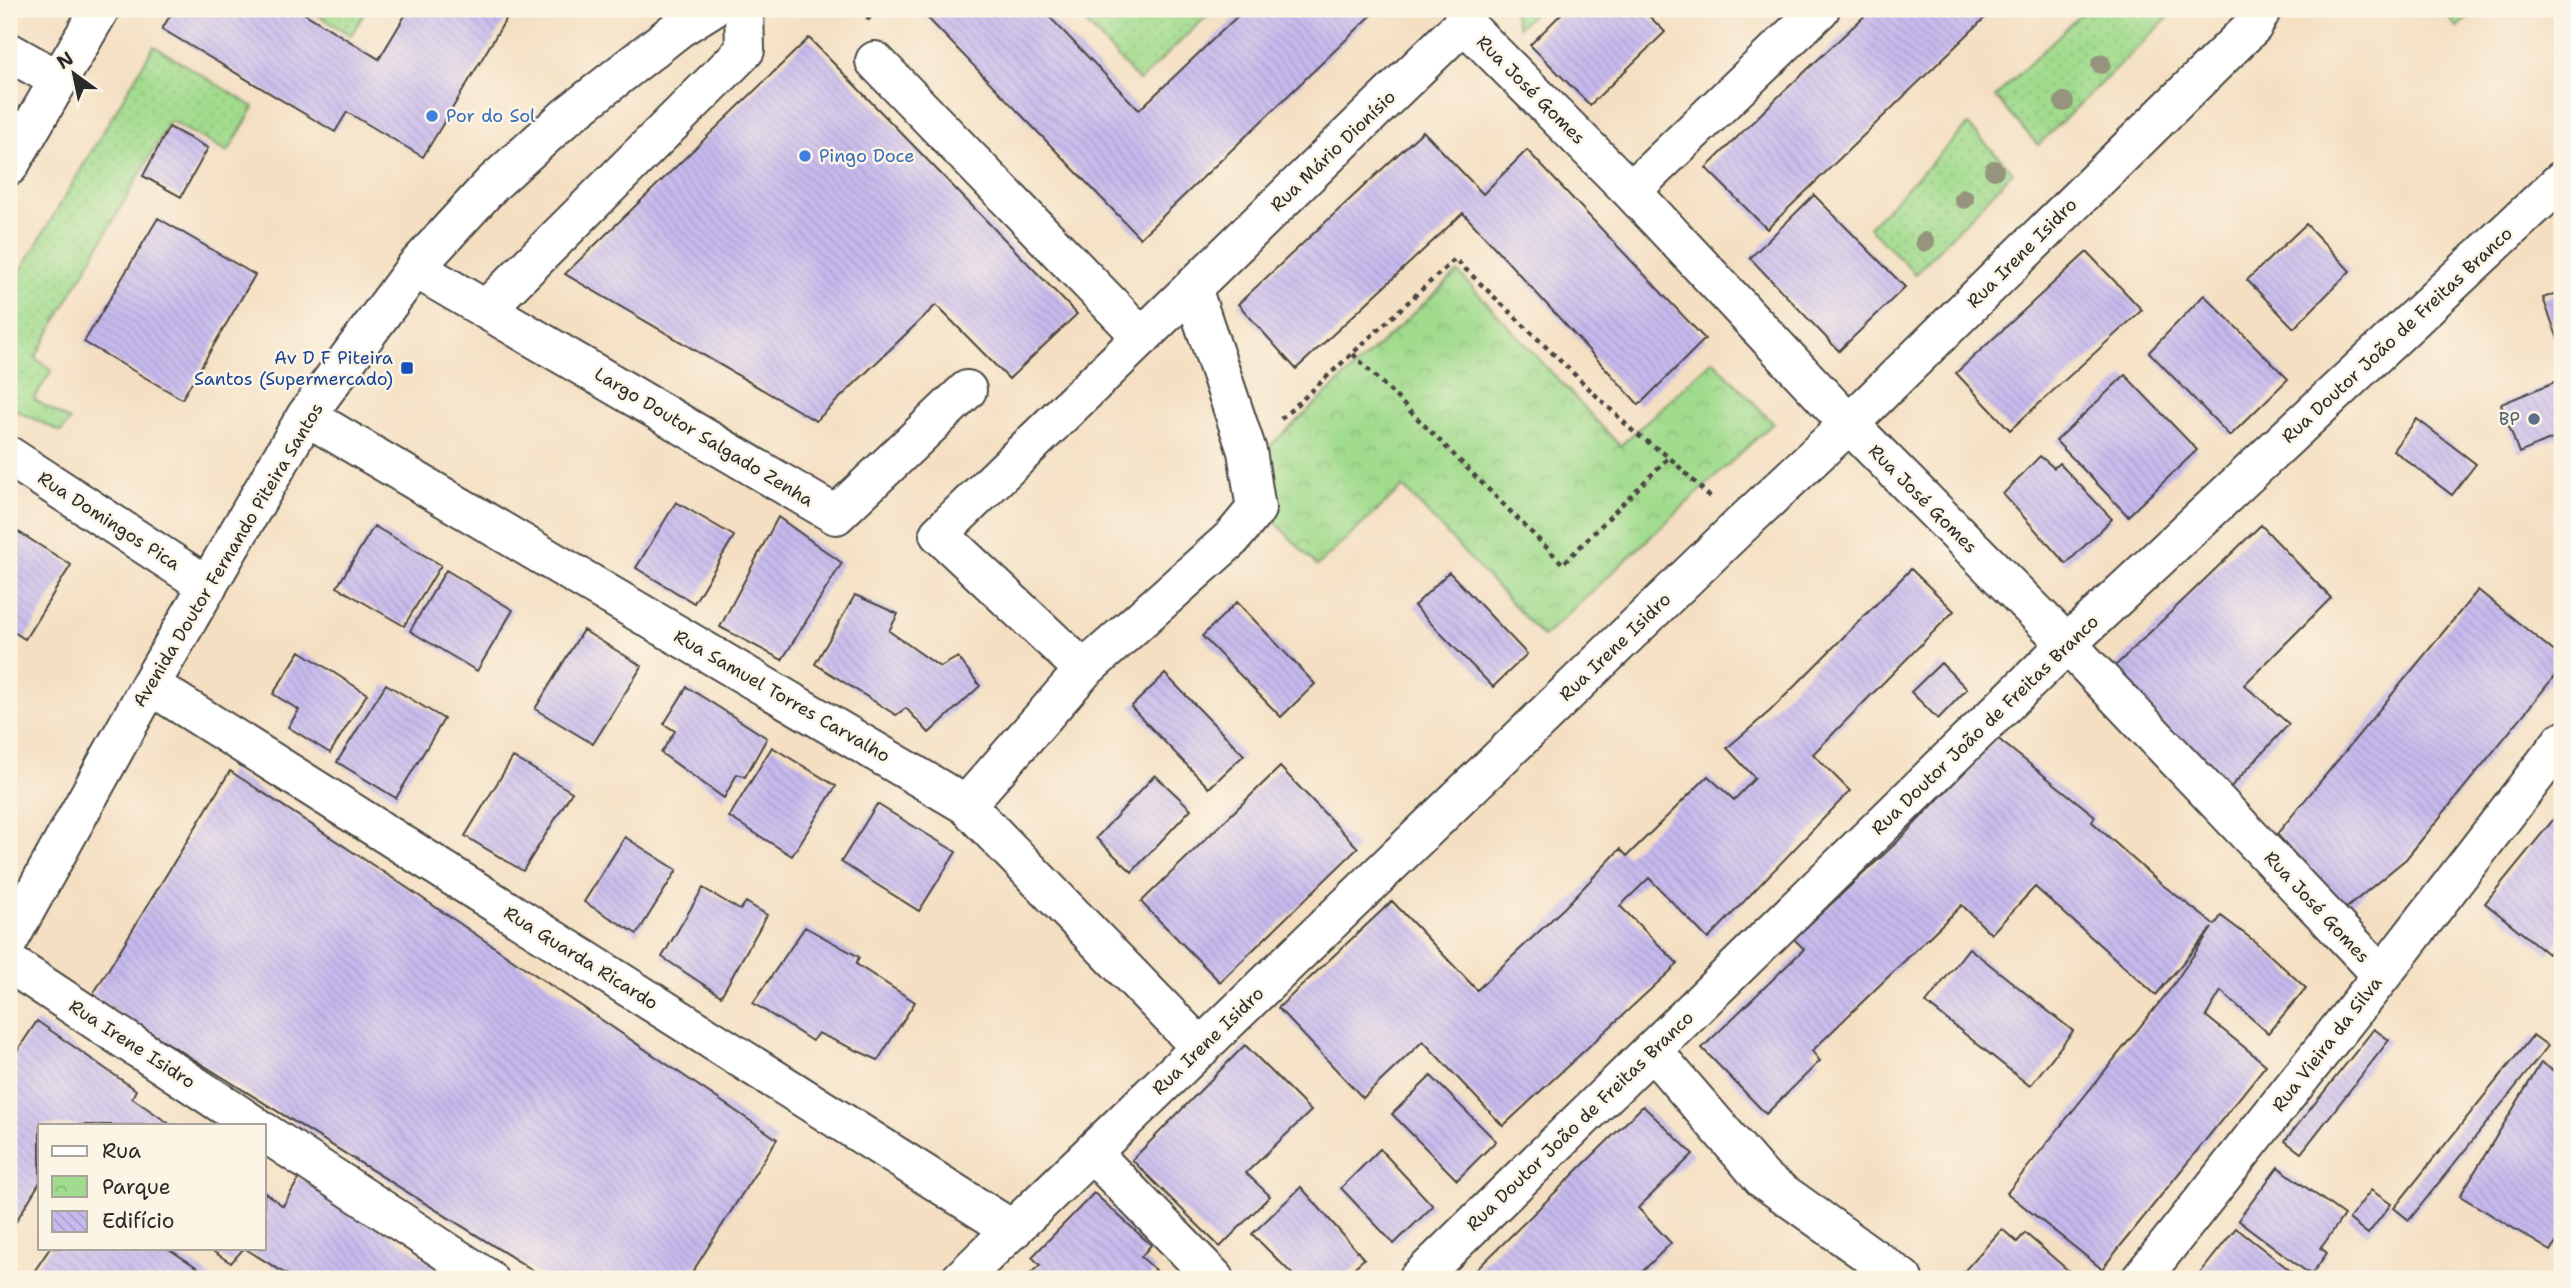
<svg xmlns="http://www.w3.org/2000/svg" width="2571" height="1288" viewBox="0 0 2571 1288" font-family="'Shantell Sans',sans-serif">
	<defs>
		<pattern id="grass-dots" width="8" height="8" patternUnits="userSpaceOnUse" patternTransform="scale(1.75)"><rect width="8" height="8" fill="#a1db8d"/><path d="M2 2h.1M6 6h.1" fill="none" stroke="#8bbc7a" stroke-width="1.8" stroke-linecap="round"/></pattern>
		<pattern id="park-crowns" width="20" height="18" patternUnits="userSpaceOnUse" patternTransform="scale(1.75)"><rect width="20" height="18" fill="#a1db8d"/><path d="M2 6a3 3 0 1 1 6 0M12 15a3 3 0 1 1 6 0" fill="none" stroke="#8bbc7a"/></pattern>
		<pattern id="building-back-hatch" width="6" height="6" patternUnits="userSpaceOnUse" patternTransform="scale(1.75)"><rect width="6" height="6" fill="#c6b9ed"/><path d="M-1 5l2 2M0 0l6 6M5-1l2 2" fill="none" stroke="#aa9fcb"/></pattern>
	</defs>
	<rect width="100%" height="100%" fill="#fcf5e5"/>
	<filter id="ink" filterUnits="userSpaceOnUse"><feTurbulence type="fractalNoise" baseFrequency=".0143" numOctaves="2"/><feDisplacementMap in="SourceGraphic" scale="14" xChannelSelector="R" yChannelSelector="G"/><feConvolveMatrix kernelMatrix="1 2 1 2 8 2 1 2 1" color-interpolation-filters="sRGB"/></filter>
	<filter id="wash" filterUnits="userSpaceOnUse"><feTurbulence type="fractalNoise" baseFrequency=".00686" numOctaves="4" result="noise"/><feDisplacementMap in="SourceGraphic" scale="28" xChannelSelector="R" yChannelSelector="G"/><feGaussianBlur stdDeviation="1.57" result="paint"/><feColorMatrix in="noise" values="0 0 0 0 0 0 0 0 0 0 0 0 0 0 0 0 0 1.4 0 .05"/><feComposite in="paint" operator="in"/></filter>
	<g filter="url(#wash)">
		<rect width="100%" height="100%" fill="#f4dfc2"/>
		<path fill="url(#grass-dots)" stroke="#66835c" stroke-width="2" d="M307,9H367L351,35Z
			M1073,9H1214L1139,81Z
			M1512,9H1539L1518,27Z
			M2086,9H2177L2038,145L1995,97Z
			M2443,9H2476L2457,28Z
			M154,46L254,107L228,152L170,121L35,358L52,370L34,399L70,421L61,432L9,407V291Z
			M1968,125L2013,172L1915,274L1869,227Z"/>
		<path fill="url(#park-crowns)" stroke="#66835c" stroke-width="2" d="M1458,272L1620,446L1713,360L1773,423L1543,637L1403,487L1317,566L1275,522L1270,446Z"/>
		<g id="blocks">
			<path fill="url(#building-back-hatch)" d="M174,9H297L379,59L409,9H512L423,157L347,112L335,132L162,29Z
				M919,9H1042L1139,110L1245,9H1378L1140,238Z
				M1566,9H1648L1645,12L1665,32L1590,105L1530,45Z
				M1872,9H1994L1767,229L1706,168L1780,95Z
				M809,38L1077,314L1009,379L936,305L816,421L565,274Z
				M169,127L208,148L181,197L143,176Z
				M1423,131L1483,194L1527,150L1705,339L1639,405L1463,213L1296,369L1238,304Z
				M1814,195L1905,287L1839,351L1750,258Z
				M158,218L255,275L182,399L84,342Z
				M2306,224L2350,271L2294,328L2247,280Z
				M2087,252L2142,310L2010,430L1956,373Z
				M2562,291V350L2543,298Z
				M2204,295L2288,379L2230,436L2149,352Z
				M2125,375L2197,450L2128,516L2056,441Z
				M2562,379V435L2519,453L2501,404Z
				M2417,419L2476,464L2452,495L2393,450Z
				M2040,456L2054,468L2059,463L2112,519L2066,564L2003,494Z
				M676,502L734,536L694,603L636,568Z
				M778,517L842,563L782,660L720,627Z
				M2261,525L2331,598L2244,685L2289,724L2227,791L2111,670Z
				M9,526L71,565L25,639L9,629Z
				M374,526L441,565L404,626L337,587Z
				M1911,569L1954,611L1813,754L1850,791L1708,939L1649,878L1620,906L1678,964L1503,1126L1423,1041L1363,1098L1278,1008L1392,901L1477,990L1565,907L1620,849L1627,856L1708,776L1734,800L1755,778L1727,748L1770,711Z
				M446,570L513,610L477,671L410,631Z
				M1449,572L1527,654L1493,687L1414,606Z
				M2478,590L2562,658V667L2406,859L2344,910L2277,834Z
				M855,595L898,614L889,631L940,667L958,657L980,686L929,733L906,708L896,715L815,664Z
				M1237,602L1315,684L1281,717L1202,636Z
				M583,630L642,666L593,744L535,709Z
				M300,651L367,694L330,753L288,727L299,710L273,694Z
				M1941,663L1967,689L1938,719L1911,692Z
				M1165,674L1244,755L1209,788L1131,707Z
				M386,684L444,719L396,798L337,762Z
				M687,687L767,738L745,777L737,774L724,798L661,753L675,731L664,724Z
				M1997,738L2095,816L2092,822L2160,883L2215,925L2221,916L2253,940L2306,988L2268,1033L2221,991L2206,1016L2266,1065L2102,1269L2007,1193L2171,988L2212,928L2156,995L2035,887L1991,934L1962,905L1812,1051L1820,1061L1766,1114L1702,1048L1804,949L1794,939L1898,841Z
				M772,747L836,786L792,856L729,817Z
				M513,757L572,792L523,871L465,836Z
				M1280,767L1358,848L1220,982L1141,902Z
				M230,771L403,885L777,1139L688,1279H547L92,996Z
				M1155,775L1191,809L1132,872L1096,838Z
				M877,804L956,852L919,911L841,862Z
				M2562,809V936L2548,954L2485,903Z
				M625,837L677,870L637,934L584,902Z
				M703,888L740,910L746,902L767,915L721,996L662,957Z
				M805,927L859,957L856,964L915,1002L878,1060L818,1033L812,1041L753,1003Z
				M1969,948L2073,1031L2030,1086L1926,1003Z
				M37,1021L136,1090L132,1098L171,1125H40V1182L9,1233V1063Z
				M2374,1029L2389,1040L2301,1153L2285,1141Z
				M2533,1035L2548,1046L2409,1220L2394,1208Z
				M1245,1045L1311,1111L1246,1173L1270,1196L1220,1247L1132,1160Z
				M2541,1063L2562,1076V1233L2551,1251L2460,1196Z
				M1431,1076L1496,1141L1457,1180L1392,1114Z
				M1643,1106L1693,1154L1638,1208L1671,1243L1635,1279H1467Z
				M1380,1149L1433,1206L1394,1244L1341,1188Z
				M2278,1167L2344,1215L2321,1248L2327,1253L2311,1275L2238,1220Z
				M300,1177L457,1279H294L244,1248L231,1263L208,1248H264V1192L283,1206Z
				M1301,1187L1364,1259L1341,1279H1297L1252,1234Z
				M2371,1190L2391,1204L2368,1234L2349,1219Z
				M1094,1193L1151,1245L1141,1257L1156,1270L1147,1279H1024L1040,1265L1032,1257Z
				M2236,1228L2301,1279H2202L2198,1276Z
				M2002,1229L2017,1242L2025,1233L2078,1279H1957Z
				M50,1248H110L114,1251L116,1248H167L215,1279H29Z"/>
		</g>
	</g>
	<g filter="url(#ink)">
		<use href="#blocks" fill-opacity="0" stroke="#494642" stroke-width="2"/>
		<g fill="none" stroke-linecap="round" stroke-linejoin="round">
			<g stroke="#494642" stroke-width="42">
				<path id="minor" d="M1464,23L1631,191L1849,424L2067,644L2382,975
					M9,52L59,80
					M875,61L1142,337
					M9,166L100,9
					M1631,191L1820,9
					M415,268L836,515L967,390
					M1192,288L1464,23L1463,9
					M486,309L745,50L744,9
					M306,416L966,805L1201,1048
					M9,456L208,586
					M150,685L1013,1230
					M966,805L1084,670L1232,538L1256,509L1247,451L1192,288L939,534L1084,670
					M9,940L150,685L306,416L415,268L492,184L566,117L678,29L710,9
					M9,963L254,1125
					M1652,1050L1763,1179L1903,1279
					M264,1132L488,1279
					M1092,1153L1215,1279
					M961,1279L1741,525L1849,424L2253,26L2262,9
					M1418,1279L2067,644L2562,180
					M2141,1279L2382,975L2562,741"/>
			</g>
			<path stroke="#494642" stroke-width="4.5" stroke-dasharray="5 5" stroke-linecap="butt" d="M860,9L871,21
				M1353,354L1563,564L1669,457L1710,497
				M1281,419L1455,259L1635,433L1669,457"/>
			<use href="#minor" stroke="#fff" stroke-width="38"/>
		</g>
		<g fill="#95947d">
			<circle cx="2101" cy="64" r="10"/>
			<circle cx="2064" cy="102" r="10"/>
			<circle cx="1994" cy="170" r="10"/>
			<circle cx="1964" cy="199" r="10"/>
			<circle cx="1925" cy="242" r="10"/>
		</g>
	</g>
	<g fill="#3f7fe0" stroke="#fcf5e5" stroke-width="2.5">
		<circle cx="432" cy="116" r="7"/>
		<circle cx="805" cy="156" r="7"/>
	</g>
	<rect fill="#1a4fb4" stroke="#fcf5e5" stroke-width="2.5" x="400" y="361" width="14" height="14" rx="3.5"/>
	<circle fill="#5c6f8a" stroke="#fcf5e5" stroke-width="2.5" cx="2534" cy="419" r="7"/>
	<g text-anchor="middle" stroke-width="5" stroke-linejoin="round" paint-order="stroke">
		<g font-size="18" fill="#2b2b2b" stroke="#fcf5e5">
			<text transform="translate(1531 90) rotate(45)" y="6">Rua José Gomes</text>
			<text transform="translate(1333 151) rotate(-44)" y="6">Rua Mário Dionísio</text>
			<text transform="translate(2022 253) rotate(-45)" y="6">Rua Irene Isidro</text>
			<text transform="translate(2397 335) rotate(-43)" y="6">Rua Doutor João de Freitas Branco</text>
			<text transform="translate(704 437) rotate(31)" y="6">Largo Doutor Salgado Zenha</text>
			<text transform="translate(1923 499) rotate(45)" y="6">Rua José Gomes</text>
			<text transform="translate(109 521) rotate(33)" y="6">Rua Domingos Pica</text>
			<text transform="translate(228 555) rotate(-59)" y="6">Avenida Doutor Fernando Piteira Santos</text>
			<text transform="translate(1615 647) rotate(-44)" y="6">Rua Irene Isidro</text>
			<text transform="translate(782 696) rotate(30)" y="6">Rua Samuel Torres Carvalho</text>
			<text transform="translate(1985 725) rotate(-44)" y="6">Rua Doutor João de Freitas Branco</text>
			<text transform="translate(2317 907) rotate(47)" y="6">Rua José Gomes</text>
			<text transform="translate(581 958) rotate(32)" y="6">Rua Guarda Ricardo</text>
			<text transform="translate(1208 1041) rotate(-44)" y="6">Rua Irene Isidro</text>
			<text transform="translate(132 1044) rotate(33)" y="6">Rua Irene Isidro</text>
			<text transform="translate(2327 1044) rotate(-52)" y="6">Rua Vieira da Silva</text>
			<text transform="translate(1580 1121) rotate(-44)" y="6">Rua Doutor João de Freitas Branco</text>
		</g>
		<g font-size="18" fill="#366cbe" stroke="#fcf5e5" text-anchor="start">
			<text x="446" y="122">Por do Sol</text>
			<text x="819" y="162">Pingo Doce</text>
		</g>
		<g font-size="18" fill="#164399" stroke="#fcf5e5" text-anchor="end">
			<text x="393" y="364">Av D F Piteira<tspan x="393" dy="21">Santos (Supermercado)</tspan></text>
		</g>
		<g font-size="18" fill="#4e5e75" stroke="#fcf5e5" text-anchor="end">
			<text x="2520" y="425">BP</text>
		</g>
	</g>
	<rect width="2571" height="1288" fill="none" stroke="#fcf5e5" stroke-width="35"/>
	<rect x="38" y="1124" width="228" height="126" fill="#fcf5e5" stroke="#a8a49b" stroke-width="2"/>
	<rect x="52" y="1146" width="35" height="10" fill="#ffffff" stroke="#a8a49b" stroke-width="2"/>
	<text x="102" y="1158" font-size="21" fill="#2b2b2b">Rua</text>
	<rect x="52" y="1176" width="35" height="21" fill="url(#park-crowns)" stroke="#a8a49b" stroke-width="2"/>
	<text x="102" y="1194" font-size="21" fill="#2b2b2b">Parque</text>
	<rect x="52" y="1211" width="35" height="21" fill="url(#building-back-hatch)" stroke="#a8a49b" stroke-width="2"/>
	<text x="102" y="1228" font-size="21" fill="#2b2b2b">Edifício</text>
	<g transform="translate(74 74) rotate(327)" stroke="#fcf5e5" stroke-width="5" paint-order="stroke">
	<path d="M0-5L12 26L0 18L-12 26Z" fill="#2b2b2b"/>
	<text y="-10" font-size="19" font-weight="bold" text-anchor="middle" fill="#2b2b2b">N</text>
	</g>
</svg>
